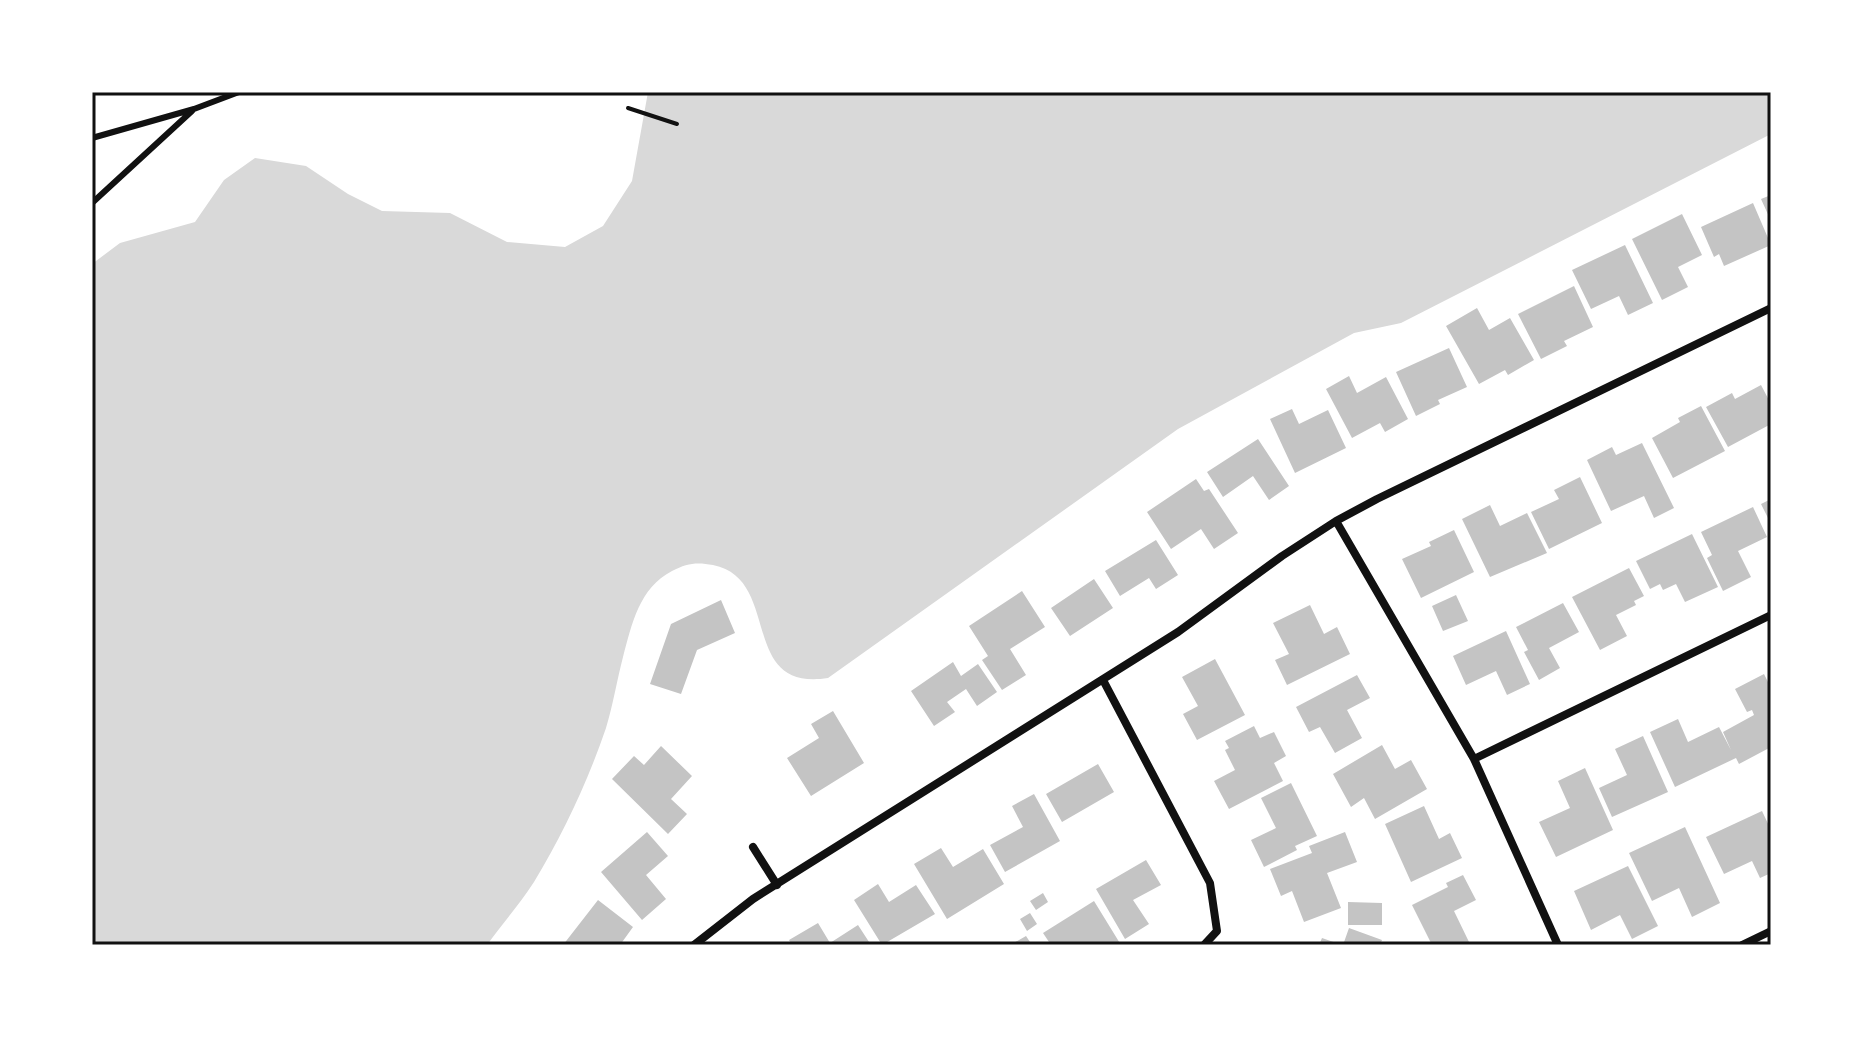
<svg xmlns="http://www.w3.org/2000/svg" width="1863" height="1037" viewBox="0 0 1863 1037" font-family="'Sofia Sans Condensed',sans-serif">
	<rect width="100%" height="100%" fill="#fff"/>
	<path fill="#d9d9d9" d="M648,92H1771V134L1401,323L1354,333L1178,429L828,678C737,692 783,579 713,565C697,562 687,563 672,571C639,588 632,624 623,657C617,680 613,705 606,728C588,781 563,834 534,882C520,904 502,924 487,945H92V264L120,243L195,222L224,180L255,158L306,166L348,194L382,211L450,213L507,242L565,247L603,226L632,181Z"/>
	<path fill="#c4c4c4" d="M1771,195V221L1761,199Z
		M1753,203L1771,245L1724,266L1719,254L1714,257L1701,227Z
		M1682,214L1702,255L1678,267L1688,287L1662,300L1632,239Z
		M1625,245L1653,303L1628,315L1619,296L1591,309L1572,270Z
		M1574,286L1593,327L1564,341L1567,346L1541,359L1518,314Z
		M1477,308L1489,330L1510,318L1534,360L1508,375L1505,370L1479,384L1446,326Z
		M1449,348L1467,387L1438,400L1440,404L1416,416L1396,372Z
		M1349,376L1357,393L1386,377L1408,419L1385,432L1380,423L1352,438L1326,389Z
		M1761,385L1771,404V424L1728,447L1706,407L1732,393L1735,399Z
		M1701,406L1725,451L1673,478L1652,438L1680,422L1678,418Z
		M1292,409L1299,424L1328,410L1346,448L1295,473L1270,419Z
		M1258,439L1289,486L1269,500L1253,476L1223,497L1207,472Z
		M1642,443L1674,508L1654,518L1644,496L1611,511L1587,460L1612,447L1616,455Z
		M1580,477L1602,523L1549,549L1531,512L1559,499L1554,490Z
		M1196,479L1204,491L1209,489L1238,533L1214,549L1201,529L1171,549L1147,512Z
		M1771,499V524L1761,504Z
		M1490,505L1500,526L1527,513L1547,553L1490,577L1462,519Z
		M1753,507L1767,537L1738,551L1751,577L1723,591L1707,558L1712,555L1701,532Z
		M1454,530L1474,572L1421,598L1402,559L1431,546L1429,542Z
		M1692,534L1718,587L1685,602L1676,584L1663,590L1660,584L1650,589L1636,561Z
		M1156,540L1178,575L1156,589L1149,578L1120,596L1105,571Z
		M1629,568L1644,596L1634,601L1636,605L1616,615L1627,636L1600,650L1572,597Z
		M1094,579L1113,608L1070,636L1051,608Z
		M1022,591L1045,627L1010,649L1026,675L1002,690L982,660L988,656L969,626Z
		M1456,595L1468,621L1443,631L1432,606Z
		M721,600L735,633L697,650L681,694L650,684L671,624Z
		M1563,603L1579,632L1549,648L1560,668L1539,680L1524,652L1528,650L1516,627Z
		M1310,605L1324,634L1337,627L1350,654L1287,685L1275,660L1289,654L1273,623Z
		M1506,631L1530,684L1507,695L1496,671L1466,685L1453,656Z
		M1215,659L1245,715L1197,740L1183,714L1198,706L1182,677Z
		M953,662L961,676L978,664L997,692L977,706L966,689L947,702L955,712L934,726L911,691Z
		M1764,674L1771,688V747L1739,764L1736,758L1675,787L1650,732L1678,719L1688,742L1719,727L1731,750L1723,732L1754,715L1752,710L1747,712L1735,689Z
		M1357,675L1370,698L1347,710L1362,738L1335,753L1320,727L1309,732L1296,707Z
		M833,711L864,763L811,796L787,758L819,738L811,724Z
		M1254,726L1260,738L1274,732L1286,756L1274,763L1283,781L1229,809L1214,781L1235,770L1225,750L1229,748L1225,741Z
		M1643,736L1668,792L1612,817L1599,788L1627,775L1615,749Z
		M1382,745L1395,769L1411,760L1427,789L1375,819L1364,798L1351,807L1333,774Z
		M661,746L692,776L671,799L687,814L668,834L612,779L634,756L644,765Z
		M1098,764L1114,792L1062,822L1046,794Z
		M1585,768L1613,830L1556,857L1539,822L1570,808L1558,781Z
		M1291,783L1317,836L1295,846L1297,850L1264,867L1251,840L1276,828L1261,798Z
		M1034,794L1060,841L1005,872L990,845L1023,827L1012,806Z
		M1424,806L1439,839L1450,833L1462,858L1411,882L1385,824Z
		M1762,811L1771,830V873L1760,878L1752,861L1724,874L1706,837Z
		M1685,827L1720,903L1692,917L1679,888L1652,901L1629,853Z
		M647,832L668,856L646,875L666,899L642,920L601,872Z
		M1345,832L1357,862L1327,873L1341,908L1304,922L1292,891L1281,896L1270,869L1312,853L1309,846Z
		M941,848L953,867L983,849L1004,884L947,919L914,864Z
		M1146,860L1161,885L1133,900L1149,924L1125,939L1096,889Z
		M1628,866L1658,926L1632,939L1620,915L1591,930L1574,891Z
		M1463,875L1476,900L1454,911L1469,942L1463,945H1432L1412,905L1448,887L1446,883Z
		M878,884L889,902L916,885L935,914L882,945L854,900Z
		M1043,893L1048,902L1036,910L1030,901Z
		M598,900L633,927L620,945H563Z
		M1094,901L1121,945H1051L1043,933Z
		M1348,902L1382,903V925H1348Z
		M1030,913L1037,924L1027,931L1020,919Z
		M818,923L830,943L858,925L871,945H792L789,940Z
		M1349,928L1382,940L1380,945H1343Z
		M1026,936L1032,945H1010Z
		M1322,938L1342,945H1319Z"/>
	<g fill="none" stroke-linecap="round" stroke-linejoin="round">
		<path stroke="#111" stroke-width="4" d="M628,108L677,124"/>
		<path stroke="#111" stroke-width="6" d="M92,138L194,109L239,92
			M92,203L192,111"/>
		<path stroke="#111" stroke-width="8" d="M1336,521L1474,759L1558,945
			M1103,680L1210,883L1217,931L1204,945
			M1474,759L1771,615
			M753,847L777,885
			M694,945L753,899L1178,632L1282,556L1336,521L1377,499L1771,308
			M1742,945L1771,931"/>
	</g>
	<rect width="1863" height="1037" fill="none" stroke="#ffffff" stroke-width="188"/>
	<rect x="94" y="94" width="1675" height="849" fill="none" stroke="#111" stroke-width="3"/>
</svg>
